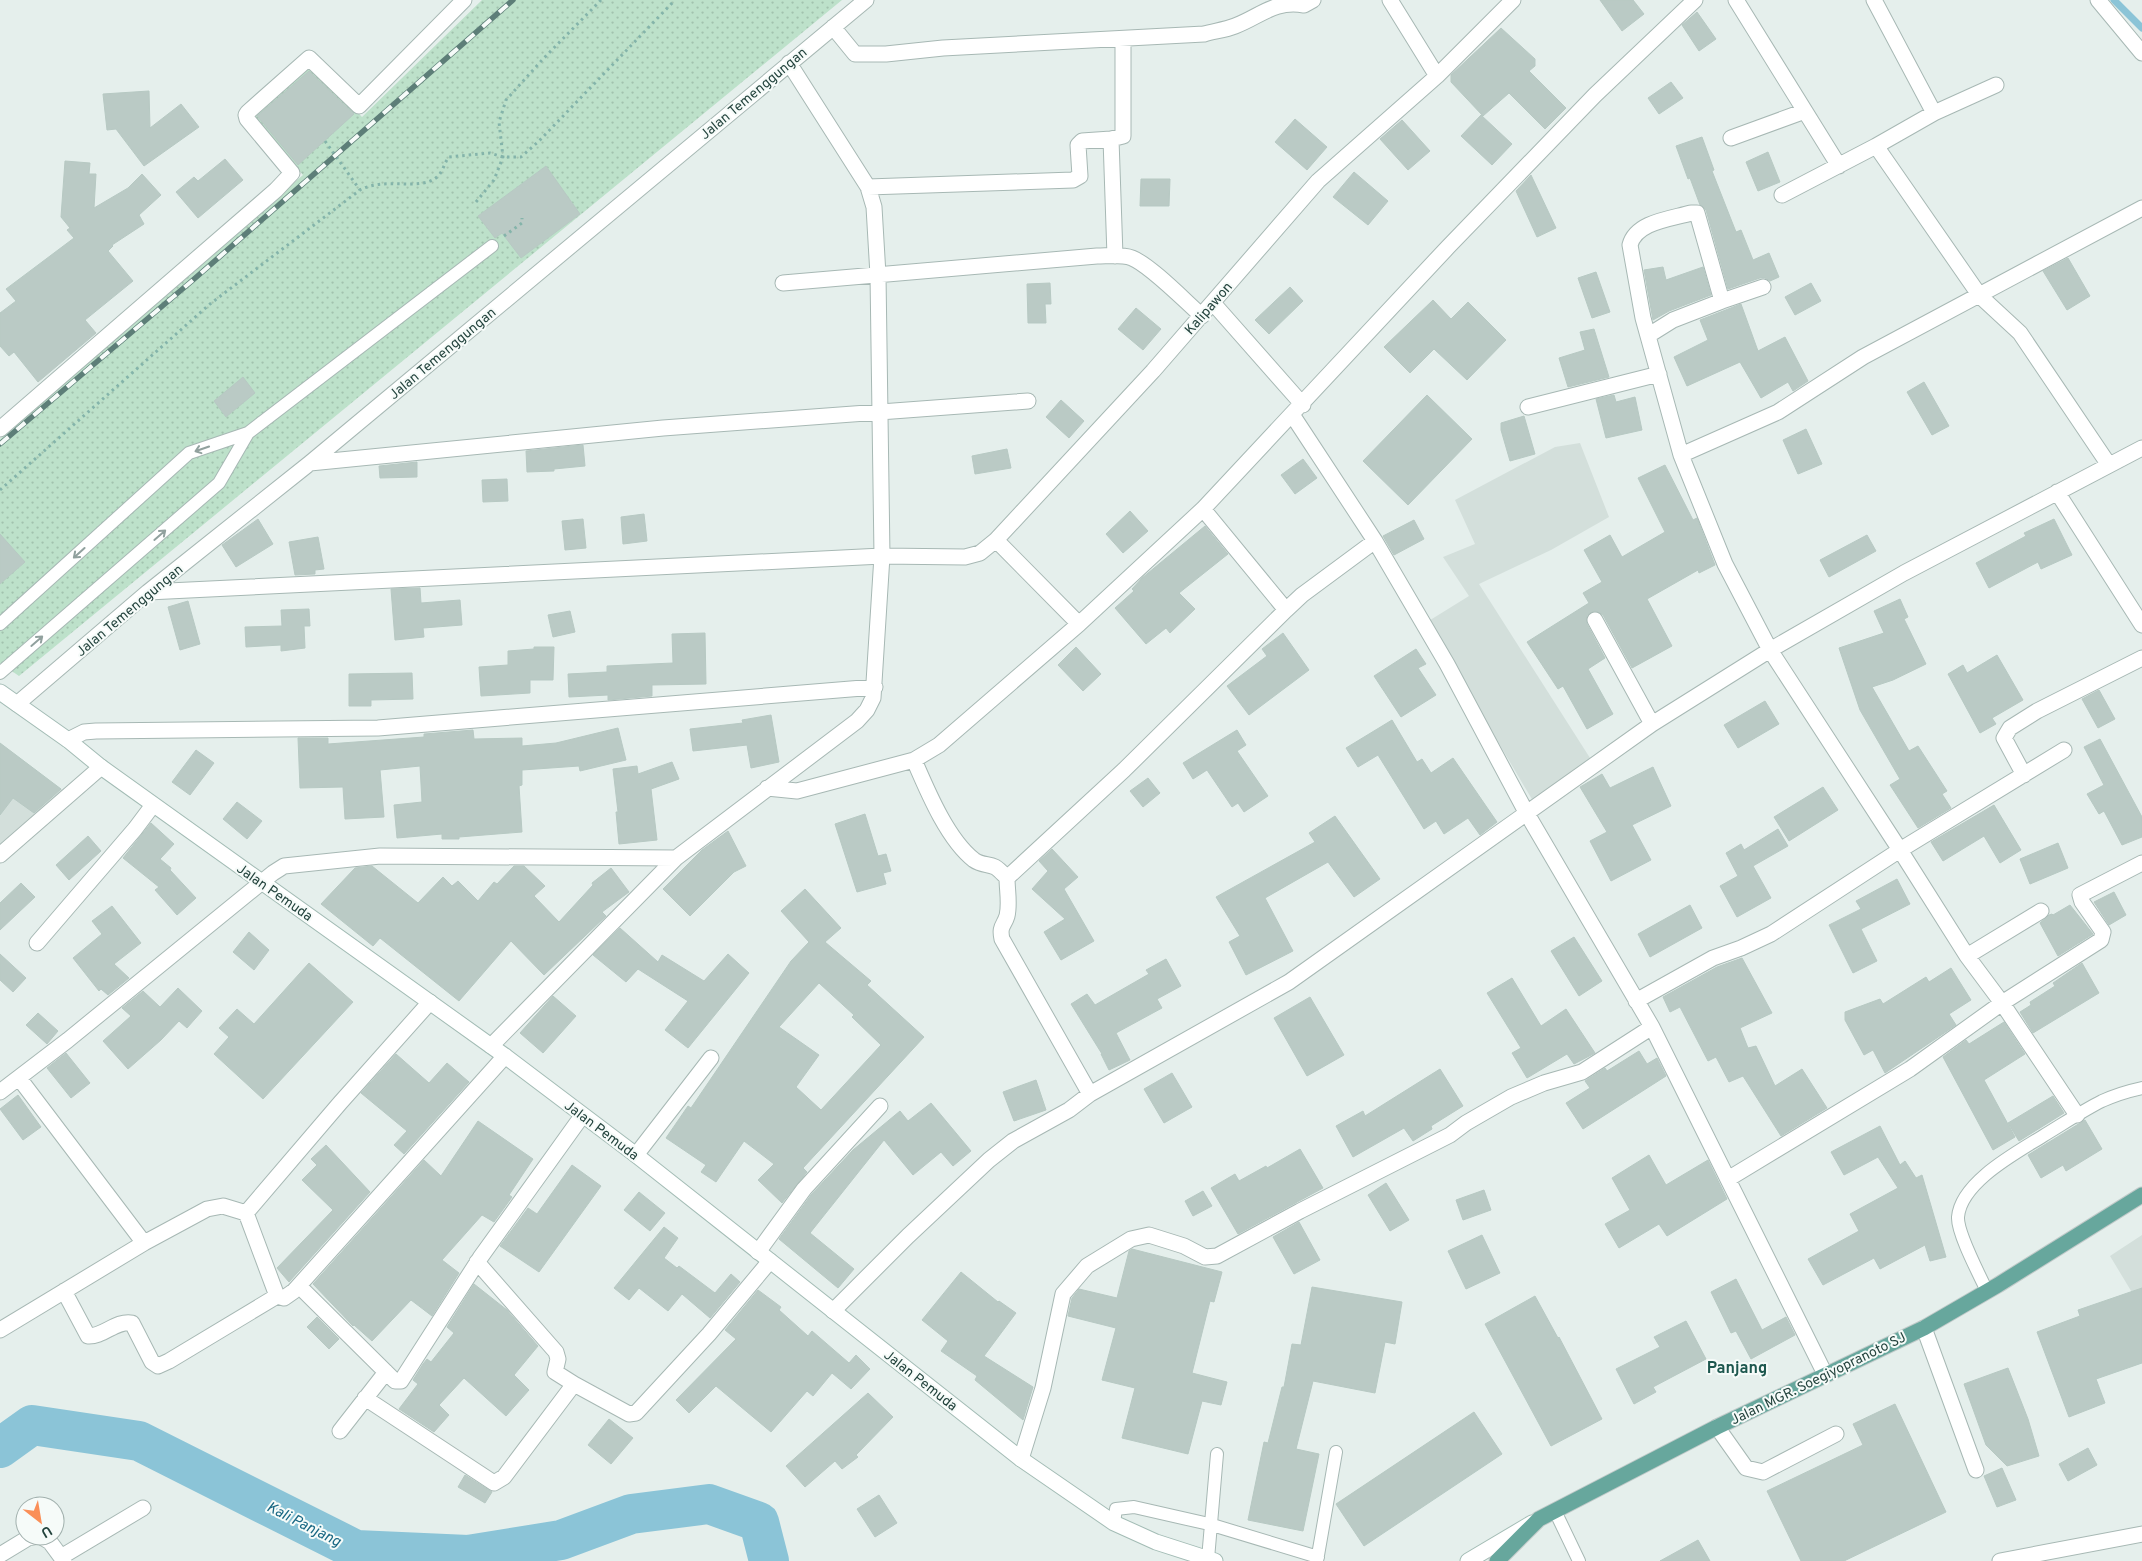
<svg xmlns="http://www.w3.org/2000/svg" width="2142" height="1561" viewBox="0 0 2142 1561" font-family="Overpass,sans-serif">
	<defs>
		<pattern id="park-dots" width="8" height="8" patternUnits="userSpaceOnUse" patternTransform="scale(1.25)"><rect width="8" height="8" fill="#bde1ca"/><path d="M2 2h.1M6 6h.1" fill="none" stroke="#a2c2ae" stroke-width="1.8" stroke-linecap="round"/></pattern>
	</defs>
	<rect width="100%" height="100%" fill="#e5efec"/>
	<path fill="#d3dfdb" d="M1580,443L1609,517L1551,550L1479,584L1590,758L1533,801L1427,622L1469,596L1443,557L1475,544L1455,500L1555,447Z
		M0,743L65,792L0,847Z
		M2142,1235V1309L2110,1256Z"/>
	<path fill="url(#park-dots)" d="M482,0H842L19,676L0,663V439L303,175L250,117L310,63L362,117Z"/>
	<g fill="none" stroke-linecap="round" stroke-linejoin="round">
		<path stroke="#8bc4d7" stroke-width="7" d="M2114,0L2142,28"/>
		<path stroke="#8bc4d7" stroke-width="40" d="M0,1448L32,1425L139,1441L356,1550L468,1555L561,1540L631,1514L709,1504L759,1522L769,1561"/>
	</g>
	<path fill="#bacac5" stroke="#b7c9c3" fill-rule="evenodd" d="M1600,0H1633L1644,14L1622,31Z
		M1697,12L1716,39L1699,51L1682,25Z
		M1501,28L1535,59V66L1529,71L1566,108L1545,129L1509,93L1483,116L1451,82V75Z
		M309,71L354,114L298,165L257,116Z
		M1671,82L1683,98L1659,114L1648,98Z
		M149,91L150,128L181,104L199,127L144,166L116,129L107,130L103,94Z
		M1481,115L1512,144L1492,165L1461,136Z
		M1295,119L1327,147L1307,170L1275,142Z
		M1402,120L1430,151L1408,170L1380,139Z
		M1702,137L1714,170L1712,171L1736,232L1741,230L1753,260L1769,253L1779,277L1770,281L1765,278H1760L1728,289L1706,210L1700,205L1690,178L1688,179L1676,146Z
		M1768,152L1780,182L1758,191L1746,162Z
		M225,159L243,180L198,218L176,192L194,177L198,181Z
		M65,161L90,163L89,174H96L94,208L128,188L142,174L161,195L139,215L144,224L112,245L113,246L108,251L133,281L85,320L96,333L38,382L14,352L9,356L0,346V313L16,301L6,289L74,238L67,230L70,228L61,217Z
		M546,166L580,214L521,258L502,233L495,238L478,216Z
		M1354,172L1388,201L1368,225L1333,197Z
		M1531,175L1556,228L1537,237L1516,191Z
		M1141,179H1170L1169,206H1140Z
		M2068,258L2090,296L2067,310L2043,271Z
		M1663,267L1666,280L1703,267L1711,295L1669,311L1653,320L1644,270Z
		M1596,272L1610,312L1592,318L1578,278Z
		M1050,283L1051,304H1045L1046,323H1028L1027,284Z
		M1811,283L1821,301L1795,315L1785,297Z
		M1290,287L1303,301L1269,334L1255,320Z
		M1433,300L1451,319L1468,302L1506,340L1467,380L1434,349L1410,373L1384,347Z
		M1741,304L1758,351L1785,337L1808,381L1793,391L1788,382L1761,398L1740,362L1687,386L1674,357L1708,340L1700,320Z
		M1136,308L1161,329L1143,350L1118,329Z
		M1594,329L1609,377L1568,387L1559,358L1585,350L1580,332Z
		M243,377L255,393L226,417L214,401Z
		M1924,382L1949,426L1932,435L1907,392Z
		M1427,395L1472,439L1408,505L1363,461Z
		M1614,395L1616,402L1635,397L1642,430L1606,438L1596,399Z
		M1061,400L1084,421L1069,438L1046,417Z
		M1524,416L1535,454L1510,461L1501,430V423Z
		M1806,429L1822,464L1798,474L1783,440Z
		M583,445L585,466L554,469V471L527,472L526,451Z
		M1007,449L1011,468L975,474L972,456Z
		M1303,459L1317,478L1295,494L1281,475Z
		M417,462V477L380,478L379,466Z
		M1665,465L1693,520L1697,518L1715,565L1699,573L1698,570L1647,599L1672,646L1632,668L1603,615L1595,611L1587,615V624L1605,658L1588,669L1613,714L1587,729L1563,686L1558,689L1527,642L1589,603L1583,593L1602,582L1584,550L1610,535L1622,557L1665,532L1638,478Z
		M507,479L508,501L483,502L482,480Z
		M1130,511L1148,531L1123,553L1106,534Z
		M644,514L647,541L623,544L621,517Z
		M258,519L273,544L236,567L222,545Z
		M583,519L586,548L565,550L562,521Z
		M2054,519L2072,555L2041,569L2038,562L1989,588L1976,563L2026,536L2024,533Z
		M1414,520L1424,539L1394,555L1383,536Z
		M1205,526L1228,554L1179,593L1195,609L1170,633L1166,628L1146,644L1115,608L1134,591L1132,589L1142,578Z
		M0,534L25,562L0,584Z
		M1867,535L1876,551L1829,577L1820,560Z
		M318,537L324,569L315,570V574L295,575L289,542Z
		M420,588L421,603L460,600L462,625L423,628L424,637L395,640L391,589Z
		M1900,599L1908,617L1904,619L1926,664L1893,680L1872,687L1909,751L1918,746L1947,791L1942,794L1951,808L1918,828L1890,785L1900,779L1860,710L1839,648L1884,633L1874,611Z
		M188,601L200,644L180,650L168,607Z
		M309,609L310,626H304L305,648L281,651V645L246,647L245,627L282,626L281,610Z
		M570,611L575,632L553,637L548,615Z
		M705,633L706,684L652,685V696L608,700V695L569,697L568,674L607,672V666L673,663L672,634Z
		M1283,633L1309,670L1249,715L1227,686L1267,656L1262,649Z
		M534,647H554L553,680H530V693L481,696L479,667L508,665V651L534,649Z
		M1076,647L1101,674L1083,691L1058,665Z
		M1416,649L1426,664L1418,668L1436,695L1401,717L1374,676Z
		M1997,655L2023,700L1992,718L1996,724L1980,733L1948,674L1963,665L1967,673Z
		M412,673L413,699L371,700V706H349V674Z
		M2099,690L2115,719L2098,728L2082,699Z
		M1765,701L1779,724L1738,748L1724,725Z
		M771,715L779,762L751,768L747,745L693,751L690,729L743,723L742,720Z
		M1392,720L1417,762L1422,759L1431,773L1453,758L1497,822L1480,835L1468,818L1444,834L1436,821L1424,829L1378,755L1358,767L1346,748Z
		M618,728L626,760L580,771L579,766L522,770V785L519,786L522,832L459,837V839H442V834L397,838L394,805L422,802L420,766L380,770L384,817L345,819L343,787L300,788L298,738H328V744L424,737V734L473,730L474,739L522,738V746L556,743Z
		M1237,730L1246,745L1237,751L1268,796L1244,812L1238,803L1232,807L1207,770L1193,779L1183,763Z
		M2100,739L2142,817V837L2122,845L2104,811L2099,814L2087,794L2104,785L2084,747Z
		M0,743L61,789L34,813L13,798L0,815Z
		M196,750L214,763L190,795L172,782Z
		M672,762L679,779L651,789L657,840L619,844L616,812H618L613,769L637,766L638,774Z
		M1653,767L1671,806L1632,825L1651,860L1611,881L1590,841L1607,832L1580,787L1602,774L1610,788Z
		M1148,778L1160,793L1143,807L1130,791Z
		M1823,787L1838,810L1789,841L1774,817Z
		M237,802L262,821L247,839L223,819Z
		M1994,805L2021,850L2000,863L1984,836L1943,861L1931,842Z
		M865,814L878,856L886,854L891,871L883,873L886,884L857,892L835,824Z
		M1335,816L1380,879L1354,897L1328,862L1265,898L1293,951L1246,975L1229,942L1240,936L1216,897L1315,842L1309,833Z
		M151,823L174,844L160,859L171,868L170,870L196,898L177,915L155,890L159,887L123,858Z
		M1778,829L1788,846L1753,866L1771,898L1737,917L1720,886L1738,876L1726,853L1741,844L1744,850Z
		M728,831L746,866L734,872L690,916L663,889L702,850Z
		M88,836L101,851L69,880L56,865Z
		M2058,843L2068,868L2030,884L2020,859Z
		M1052,849L1078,877L1064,889L1094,941L1061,960L1044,932L1065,919L1032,889L1048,871L1039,861Z
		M372,866L418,903L443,877L452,886L458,881L478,901L494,882L497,884L514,866H524L545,886L534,896L559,922L593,885L592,883L611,868L629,892L602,912L606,916L544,975L511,941L459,1001L380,938L373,946L321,904L355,868Z
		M1897,879L1910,904L1861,929L1877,961L1853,973L1829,925L1861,909L1856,901Z
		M21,883L35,897L0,930V903Z
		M805,889L841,928L825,942L871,981L867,985L924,1037L803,1168L807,1172L782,1203L758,1180L774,1164L744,1141L716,1182L701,1172L706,1165L666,1138L688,1106L691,1108L791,961L809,942L781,911ZM819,983L854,1015L852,1017L881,1045L821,1110L796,1087L819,1055L779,1027Z
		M2114,892L2126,915L2109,925L2094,902Z
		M1690,905L1702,928L1650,957L1638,934Z
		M2070,905L2093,934L2058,956L2040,923L2049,915L2052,914L2053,915Z
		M112,906L141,943L114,964L129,978L108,995L101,989L99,991L73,958L102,934L92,921Z
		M620,928L658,962L662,955L704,981L728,954L749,973L688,1048L665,1030L688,1001L638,969L626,982L593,955Z
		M249,932L269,950L254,970L233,952Z
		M1574,937L1602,981L1579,996L1551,951Z
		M0,954L26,978L13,992L0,980Z
		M1742,958L1772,1013L1740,1028L1748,1048L1756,1046L1775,1086L1802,1069L1827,1108L1781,1136L1743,1076L1729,1082L1716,1057L1708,1061L1680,1007L1670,1012L1663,997L1717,967Z
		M1166,959L1181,986L1157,999L1162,1008L1116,1033L1130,1060L1109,1070L1101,1054H1102L1071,1004L1087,994L1095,1005L1149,974L1146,970Z
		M309,963L353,1002L263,1099L214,1054L229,1037L219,1028L237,1009L254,1024Z
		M2082,963L2099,993L2033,1033L2020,1012L2031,1005L2030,1002L2055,986L2053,983Z
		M1951,968L1971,1000L1949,1014L1956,1025L1885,1073L1873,1050L1864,1055L1845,1020V1012L1880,999L1883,1004L1926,977L1929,982Z
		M1512,978L1541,1026L1566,1009L1595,1053L1574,1064L1567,1054L1527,1078L1512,1053L1521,1048L1487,993Z
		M178,988L202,1011L187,1028L179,1021L161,1040L128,1069L103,1041L131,1016L122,1008L143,991L160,1007Z
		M553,996L576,1016L543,1053L520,1033Z
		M1310,997L1344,1055L1307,1076L1274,1018Z
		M38,1013L58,1031L47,1044L26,1025Z
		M2004,1022L2025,1054L1984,1080L2015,1137L1993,1150L1943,1057L1966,1040L1969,1044Z
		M1639,1051L1647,1064L1657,1058L1666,1076L1583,1129L1566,1103L1590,1088L1585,1081L1605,1068L1607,1071Z
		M66,1053L90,1083L71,1098L47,1068Z
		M396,1054L429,1083L447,1063L469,1082L404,1154L394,1145L407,1131L361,1093Z
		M1440,1069L1463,1106L1431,1126L1432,1129L1413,1141L1404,1128L1353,1157L1336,1126L1363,1111L1365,1116Z
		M1172,1073L1192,1107L1164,1123L1144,1089Z
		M1036,1080L1046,1110L1014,1121L1003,1092Z
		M18,1095L41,1127L23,1140L0,1109Z
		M2053,1096L2064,1113L2019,1141L2008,1123Z
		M931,1103L971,1151L953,1166L941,1152L913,1175L884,1140L810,1233L854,1269L838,1288L779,1239L811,1195L853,1150L900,1111L908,1121Z
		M2085,1120L2102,1149L2066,1171L2063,1165L2041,1178L2028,1155Z
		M478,1121L533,1159L509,1195L512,1197L494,1222L482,1215L442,1260L459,1273L432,1316L411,1300L372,1341L354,1325L353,1326L313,1284L424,1160L441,1176Z
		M1880,1126L1900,1165L1905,1161L1916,1178L1922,1175L1946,1257L1930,1261L1925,1245L1880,1269L1874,1258L1823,1285L1808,1259L1859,1231L1850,1214L1898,1188L1878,1157L1844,1175L1831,1152Z
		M326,1145L370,1192L289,1282L277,1268L333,1210L302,1180L317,1165L311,1159Z
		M1300,1149L1323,1188L1238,1234L1211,1188L1235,1174L1239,1181L1266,1166L1267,1168Z
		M1649,1155L1666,1185L1708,1160L1727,1199L1667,1236L1659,1224L1619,1248L1605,1224L1630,1210L1612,1178Z
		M572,1165L601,1186L539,1272L500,1246L528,1208L537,1214Z
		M1386,1183L1409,1220L1390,1231L1368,1195Z
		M1484,1190L1491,1210L1463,1220L1456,1200Z
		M1203,1191L1212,1206L1193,1216L1185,1201Z
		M639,1192L665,1213L650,1231L624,1210Z
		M1299,1222L1320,1260L1294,1274L1273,1237Z
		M664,1227L678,1238L664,1258L677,1268L679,1266L715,1293L731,1274L740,1282L710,1318L682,1294L668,1311L639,1288L629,1300L614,1288Z
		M1482,1235L1500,1273L1466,1289L1448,1251Z
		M1132,1249L1222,1272L1214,1302L1210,1301L1192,1373L1227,1382L1221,1405L1202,1401L1188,1454L1122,1438L1135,1388L1102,1380L1116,1328L1068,1316L1072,1298L1079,1289L1117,1298L1129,1251Z
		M961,1272L998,1302L999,1301L1016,1313L984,1356L1033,1387L1023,1420L975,1380L977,1376L941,1351L948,1341L922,1320Z
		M1736,1279L1762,1330L1786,1317L1795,1335L1751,1359L1736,1331L1731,1333L1711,1292Z
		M474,1284L507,1310L538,1346L514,1375L529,1390L506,1416L464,1378L439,1405L449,1415L434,1432L399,1409L418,1384L413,1380L423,1364L427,1359L431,1362L454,1333L447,1327Z
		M1312,1287L1402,1302L1395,1344L1385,1342L1375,1393L1313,1381L1296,1449L1319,1454L1303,1531L1248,1520L1264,1442L1268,1443L1282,1387H1284L1292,1344L1301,1345Z
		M2142,1288V1363L2096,1379L2105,1403L2069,1417L2037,1332L2080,1316L2078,1310Z
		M758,1290L781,1307L779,1310L808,1336L812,1331L849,1363L856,1355L870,1369L851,1389L832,1373L813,1396L807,1391L771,1432L716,1386L689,1413L676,1400L736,1339L725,1330Z
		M1535,1296L1558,1338L1559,1337L1602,1419L1551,1446L1485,1324Z
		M317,1317L339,1339L329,1349L307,1327Z
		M1686,1321L1706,1359L1653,1387L1656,1392L1634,1404L1616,1369L1660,1347L1654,1337Z
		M2008,1368L2028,1419L2039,1456L2007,1466L1986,1445L1964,1384Z
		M868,1393L893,1417L856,1455L858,1457L842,1469L835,1461L805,1487L786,1466Z
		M1895,1404L1946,1512L1844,1561H1801L1767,1491L1863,1445L1853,1424Z
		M1474,1412L1502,1454L1364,1546L1336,1504Z
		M609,1419L633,1438L611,1464L588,1445Z
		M2088,1448L2097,1465L2068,1481L2059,1464Z
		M2002,1468L2016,1500L1997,1507L1984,1476Z
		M465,1475L492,1492L485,1503L458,1487Z
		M879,1495L897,1523L875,1537L857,1509Z
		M1698,1540L1710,1561H1660Z"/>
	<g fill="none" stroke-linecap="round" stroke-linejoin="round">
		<g stroke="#a7b8b4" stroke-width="14">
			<path id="service" d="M0,624L189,453L248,433L492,246
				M0,673L219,483L248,433
				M1987,1291C1980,1276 1957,1233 1958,1217C1961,1182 2016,1153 2043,1136C2063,1124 2082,1111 2102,1101C2115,1095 2128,1091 2142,1088
				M1555,1511L1579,1561
				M1114,1523L1116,1509L1134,1507L1209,1524L1318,1557
				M1208,1559L1217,1454
				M1317,1561L1336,1452"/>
		</g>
		<g stroke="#a7b8b4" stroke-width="17">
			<path id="minor" d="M1390,0L1437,76
				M1736,0L1839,166
				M1874,0L1934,113
				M2098,0L2142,53
				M833,27L855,54H886L943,48L1204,34C1214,31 1225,30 1235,26C1261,16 1274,0 1304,5L1313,0
				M1996,85L1934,113L1876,146L1980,296L2020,333L2109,465
				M1731,138L1805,111
				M1111,139L1123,136V39
				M868,187L1073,180L1080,176L1078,145L1082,141L1111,139L1115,256
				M1782,195L1876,146
				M783,283L1097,256C1108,256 1121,254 1132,258C1150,265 1185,301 1202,316
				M1722,301L1763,287
				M1213,303L1303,405
				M1649,335L1673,320L1722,301L1697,213H1691C1670,219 1636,222 1630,245L1643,318L1681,455L1725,564L1770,650L1900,850L1967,956L2002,1003L2077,1115
				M1528,407L1659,374
				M1293,416L1375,541L1447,664L1526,812L1652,1027L1825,1374
				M0,429L276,190L292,173L247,119L246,115L248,112L309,58L359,106L464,0
				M1681,455L1778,412L1863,357L2142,208
				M310,463L663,428L1028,401
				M2057,492L2142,625
				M1203,509L1286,610
				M996,540L1079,624
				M148,592L882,556L965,557L980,553L996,540L1153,371L1318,181L1437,76L1513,0
				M1595,620L1652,724
				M17,704L148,592L310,463L866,0
				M68,740L84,732L96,731L378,728L875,687
				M914,760C927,790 947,839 974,860C981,865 988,864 995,867C1000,870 1003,874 1007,878
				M2024,775L2004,738L2010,728L2037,711L2142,658
				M767,788L797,791L914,760L939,745L1079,624L1203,509L1448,247L1595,95L1695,0
				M0,855L101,767
				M37,943L135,829L153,805
				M1967,956L2041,911
				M1636,1001L1713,958L1741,948L1771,934L1900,850L2064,750
				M491,1046L676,858L857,721L867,710L873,698L882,556L878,275L874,207L868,187L789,63
				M19,1078L144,1243
				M0,1092L68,1040L273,873L284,866L380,856L676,858
				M1090,1094L1002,939C999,926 1004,926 1007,916C1010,904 1007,890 1007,878L1124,770L1286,610L1302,595L1375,541
				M636,1155L711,1058
				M1728,1179L1910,1069L2002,1003L2101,940L2103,932L2082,902L2080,895L2142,863
				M246,1213L340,1103L430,1002
				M758,1252L804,1189L880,1106
				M299,1286L395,1381H401L480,1258L582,1116
				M64,1291L88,1336C103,1337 116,1320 132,1323L152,1362L158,1366L169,1361L277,1296L284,1298L294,1291L505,1056
				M833,1311L908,1236L989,1160L1013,1141L1069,1110L1090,1094L1289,982L1652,724L1770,650L1904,573L2142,448
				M1924,1328L1976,1470
				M0,1330L144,1243L207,1209L223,1206L246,1213L277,1296
				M574,1384L629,1414L636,1413L709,1334L770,1261
				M365,1398L494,1483L504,1477L574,1384L555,1372L558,1359L556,1352L477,1262
				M1717,1427L1746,1468L1763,1472L1836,1434
				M340,1431L386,1372
				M1021,1459L1043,1388L1063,1294L1087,1266L1131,1239L1149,1235L1184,1246L1205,1257L1217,1256L1300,1211L1450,1135L1466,1123L1511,1097L1544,1083L1582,1072L1652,1027
				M40,1536L50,1542L64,1561
				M0,1555L28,1538L39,1536
				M61,1557L143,1508
				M2000,1561L2142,1534"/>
		</g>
		<g stroke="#a3bcb5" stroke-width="17">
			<path id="secondary" d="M0,692L68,740L101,767L505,1056L636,1155L1021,1459L1114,1523L1156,1542L1215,1561
				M1468,1561L1532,1523"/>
		</g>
		<g stroke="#c1cac9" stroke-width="17">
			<path id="primary" d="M1497,1561L1539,1519L1717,1427L1924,1328L1998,1285L2142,1195"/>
		</g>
		<path stroke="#84b4aa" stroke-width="3" stroke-dasharray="2.5 4" stroke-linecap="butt" d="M325,141L360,190
			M476,202L494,180L503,157L499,122L506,100L543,59L601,0
			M504,236L522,223V218
			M0,490L210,304L360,190C386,176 419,192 437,177C443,172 444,163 449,157L490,153L503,157H521L539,141L675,0"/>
		<use href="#service" stroke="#fff" stroke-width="12"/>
		<use href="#minor" stroke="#fff" stroke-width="15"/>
		<use href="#secondary" stroke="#fff" stroke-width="15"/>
		<use href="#primary" stroke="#67a79d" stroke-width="15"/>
		<g stroke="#5d7e78" stroke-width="5.5">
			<path id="rail" d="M0,444L193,280L513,0"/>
		</g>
		<use href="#rail" stroke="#f6fbf9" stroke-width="4" stroke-dasharray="11" stroke-linecap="butt"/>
	</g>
	<defs><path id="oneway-shaft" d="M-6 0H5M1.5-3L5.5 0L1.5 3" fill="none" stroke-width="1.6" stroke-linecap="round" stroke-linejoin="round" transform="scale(1.25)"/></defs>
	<g stroke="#91a19e">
		<use href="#oneway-shaft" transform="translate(202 449) rotate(161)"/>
		<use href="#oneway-shaft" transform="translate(160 535) rotate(-41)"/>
		<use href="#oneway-shaft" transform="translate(79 553) rotate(138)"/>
		<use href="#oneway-shaft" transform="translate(37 641) rotate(-41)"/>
	</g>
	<g text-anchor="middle" stroke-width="4" stroke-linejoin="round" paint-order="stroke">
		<g font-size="14" fill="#23433d" stroke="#f6fbf9">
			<text transform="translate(753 93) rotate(-40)" y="5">Jalan Temenggungan</text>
			<text transform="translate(1208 308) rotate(-49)" y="5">Kalipawon</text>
			<text transform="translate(442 353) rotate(-40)" y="5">Jalan Temenggungan</text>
			<text transform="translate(129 610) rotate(-40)" y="5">Jalan Temenggungan</text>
			<text transform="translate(275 892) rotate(35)" y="5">Jalan Pemuda</text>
			<text transform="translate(602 1130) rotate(37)" y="5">Jalan Pemuda</text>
			<text transform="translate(1818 1378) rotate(-26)" y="5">Jalan MGR. Soegiyopranoto SJ</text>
			<text transform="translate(921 1380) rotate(38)" y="5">Jalan Pemuda</text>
		</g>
		<g font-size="15" font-style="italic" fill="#186783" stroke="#f6fbf9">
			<text transform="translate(304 1524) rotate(27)" y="5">Kali Panjang</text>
		</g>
		<g font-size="16" font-weight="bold" fill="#1d574e" stroke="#f6fbf9">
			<text x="1737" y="1373">Panjang</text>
		</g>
	</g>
	<g transform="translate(40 1521) rotate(149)"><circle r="24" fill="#f6fbf9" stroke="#a2b1ae"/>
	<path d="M0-4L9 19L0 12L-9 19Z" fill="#fa8f58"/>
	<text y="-8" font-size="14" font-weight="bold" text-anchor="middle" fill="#23433d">U</text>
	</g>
</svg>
